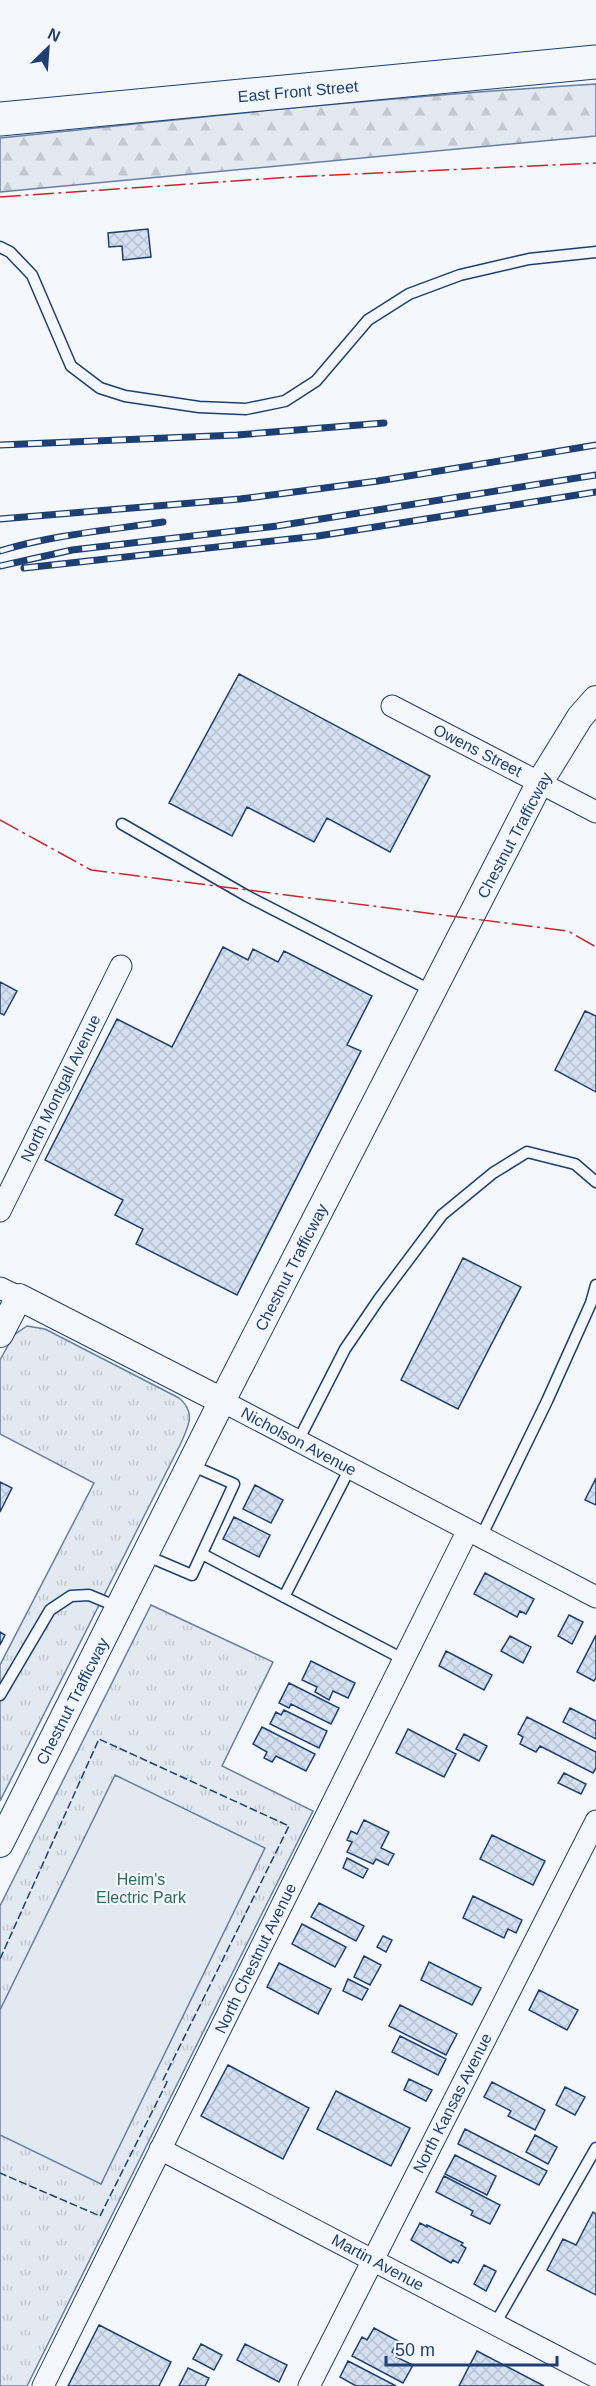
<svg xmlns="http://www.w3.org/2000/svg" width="596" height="2386" viewBox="0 0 596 2386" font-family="Helvetica,sans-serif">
	<defs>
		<pattern id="grass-tufts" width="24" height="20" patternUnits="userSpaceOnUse" patternTransform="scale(1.5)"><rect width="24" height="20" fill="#e3e9f0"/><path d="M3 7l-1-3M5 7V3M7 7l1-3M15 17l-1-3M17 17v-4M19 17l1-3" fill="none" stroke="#c2c9d1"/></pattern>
		<pattern id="forest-firs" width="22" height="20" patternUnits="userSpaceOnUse" patternTransform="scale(1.5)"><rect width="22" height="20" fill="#e3e9f0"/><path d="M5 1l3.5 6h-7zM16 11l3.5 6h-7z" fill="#c2c9d1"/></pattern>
		<pattern id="building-cross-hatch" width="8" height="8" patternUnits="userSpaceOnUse" patternTransform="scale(1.5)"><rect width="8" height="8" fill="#d5e0f0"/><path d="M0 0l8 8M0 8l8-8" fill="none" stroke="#b6c1d1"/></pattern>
	</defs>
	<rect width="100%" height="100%" fill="#f4f7fb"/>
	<path fill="url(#grass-tufts)" stroke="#687fa3" stroke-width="1.5" d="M27,1326L45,1329L179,1398C197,1413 188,1427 180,1445L0,1801V1665L94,1483L0,1434V1360L14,1335Z
		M151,1605L273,1662L222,1766L313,1811L27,2386H0V1906Z"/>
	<path fill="url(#forest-firs)" stroke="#687fa3" stroke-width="1.5" d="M596,84V136L0,192V138C198,117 397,96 596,84Z"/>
	<path fill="#e3e9f0" stroke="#687fa3" stroke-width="1.5" d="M115,1775L265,1848L101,2184L0,2135V2010Z"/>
	<path fill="url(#building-cross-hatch)" stroke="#1d3f73" stroke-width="1.5" d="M148,229L151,257L123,260L122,246L109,247L108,233Z
		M239,674L430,776L390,852L327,818L314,842L247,807L232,836L169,803Z
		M223,947L248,960L253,949L278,962L284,951L372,996L347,1045L361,1051L237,1295L136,1244L143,1229L115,1215L123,1200L45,1160L117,1019L172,1047Z
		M0,982L17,991L4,1015L0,1013Z
		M585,1011L596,1016V1092L555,1070Z
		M463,1258L521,1287L458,1409L401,1380Z
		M596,1478V1505L585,1500Z
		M0,1482L12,1488L0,1512Z
		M255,1485L283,1500L271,1523L243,1509Z
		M234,1517L270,1535L259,1557L223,1539Z
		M485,1573L534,1599L526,1614L520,1611L517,1617L474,1594Z
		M569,1615L583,1622L572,1644L558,1636Z
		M0,1632L5,1635L0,1645Z
		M596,1635V1678L594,1681L577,1672Z
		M510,1636L531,1647L523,1663L501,1651Z
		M446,1651L492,1675L484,1690L439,1666Z
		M311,1661L355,1683L348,1698L333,1691L329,1700L315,1692L317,1687L302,1680Z
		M289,1683L339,1708L331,1724L291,1704L289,1708L279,1703Z
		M570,1708L596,1721V1739L563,1722Z
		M284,1710L327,1731L319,1748L270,1724L276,1712L281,1715Z
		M527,1717L596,1752V1768L593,1773L540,1746L536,1752L520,1744L523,1737L518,1734Z
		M262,1727L315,1754L306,1771L276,1756L272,1762L264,1758L267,1752L253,1744Z
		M408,1729L456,1754L444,1777L396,1753Z
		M464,1734L487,1746L479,1761L456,1749Z
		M564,1773L586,1784L581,1794L558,1783Z
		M364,1820L389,1832L381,1848L394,1854L388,1865L376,1859L373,1864L347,1852L352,1842L347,1840L351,1831L357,1834Z
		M492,1835L545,1861L533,1885L480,1859Z
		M347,1858L368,1869L363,1878L343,1868Z
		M473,1896L522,1920L516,1933L508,1929L504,1938L463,1918Z
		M319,1903L364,1926L356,1941L311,1917Z
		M302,1924L346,1947L335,1967L292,1944Z
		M383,1936L392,1940L386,1952L377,1947Z
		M364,1956L381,1965L370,1985L354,1977Z
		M429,1962L481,1988L472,2005L421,1980Z
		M279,1963L331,1989L318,2014L267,1987Z
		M348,1979L368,1989L362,2000L343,1991Z
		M539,1990L578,2010L567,2030L529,2010Z
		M400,2005L457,2034L446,2055L389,2026Z
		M400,2036L446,2059L438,2075L392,2052Z
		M228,2065L309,2108L283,2159L201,2116Z
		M409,2079L432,2090L426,2101L404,2090Z
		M492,2082L545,2110L535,2130L508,2116L511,2111L484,2097Z
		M565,2087L585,2097L575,2115L556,2105Z
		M336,2091L410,2128L391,2166L317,2129Z
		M465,2129L547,2171L539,2185L458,2144Z
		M535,2135L557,2147L548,2164L526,2152Z
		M455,2155L496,2176L487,2195L445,2174Z
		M444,2176L500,2205L490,2224L471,2215L473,2211L436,2192Z
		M593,2212L596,2214V2295L547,2270L563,2239L576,2245Z
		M420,2223L427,2227V2225L463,2243L461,2245L466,2248L458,2263L453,2260L451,2263L411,2240Z
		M484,2265L496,2271L486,2291L474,2284Z
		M99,2325L171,2362L159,2386H68Z
		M374,2328L398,2341L392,2352L397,2355L396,2357L413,2365L403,2383L352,2356L362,2337L367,2340Z
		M201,2344L222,2355L214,2370L193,2359Z
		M245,2344L287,2365L279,2382L237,2360Z
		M477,2351L544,2386H459Z
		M348,2361L396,2386H356L340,2377Z
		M188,2368L209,2378L205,2386H179Z"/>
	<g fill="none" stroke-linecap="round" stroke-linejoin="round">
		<g stroke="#1d3f73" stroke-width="13">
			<path id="service" d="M0,247L10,252L32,275L71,366L100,388L125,396L199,407L246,409L285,401L316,381L368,320L409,294L460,275L529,259L596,252
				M122,824L247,896L432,991
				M298,1441L345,1349L379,1299L442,1215L493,1173L527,1152L575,1164L596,1182
				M481,1537L547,1401L591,1303L596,1285
				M202,1554L403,1659
				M145,1555L192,1575L234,1484L191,1465
				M284,1597L350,1468
				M0,1695L50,1610L71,1596L89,1595L118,1607
				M495,2324L596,2148"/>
		</g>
		<g stroke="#1d3f73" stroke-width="23">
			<path id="minor" d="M392,706L596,812
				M0,1211L121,966
				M0,1288L19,1297
				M222,1401L596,1597
				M160,2149L596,2377
				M43,2386L468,1530
				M309,2386L596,1821"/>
		</g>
		<g stroke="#1d3f73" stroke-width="28">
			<path id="tertiary" d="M0,1334L19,1297L222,1401
				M0,1844L222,1401L540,782L580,717L596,699"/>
		</g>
		<g stroke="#1d3f73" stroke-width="35">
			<path id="primary" d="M0,119L596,62"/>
		</g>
		<use href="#service" stroke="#f4f7fb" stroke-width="10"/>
		<use href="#minor" stroke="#f4f7fb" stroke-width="21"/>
		<use href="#tertiary" stroke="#f4f7fb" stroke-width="26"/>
		<use href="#primary" stroke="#f4f7fb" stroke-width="33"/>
		<g stroke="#1d3f73" stroke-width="7">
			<path id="rail" d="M0,445L237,435L384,423
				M0,519L240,499L378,481L596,445
				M0,551C52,535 109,530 163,522
				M0,566L72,550L277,526L596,475
				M24,568L318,536L596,492"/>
		</g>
		<use href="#rail" stroke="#f4f7fb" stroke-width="4.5" stroke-dasharray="14" stroke-linecap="butt"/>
		<path stroke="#1d3f73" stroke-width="1.5" stroke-dasharray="8 3" stroke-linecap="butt" d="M0,1959L99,1739L289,1826L163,2080L167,2082L100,2216L0,2173"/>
		<path stroke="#c62828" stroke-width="1.5" stroke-dasharray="21 4.5 3 4.5" stroke-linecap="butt" d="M0,197L292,177L596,163
			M0,820L91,870L568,931L596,947"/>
	</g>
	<g text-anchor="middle" stroke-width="4.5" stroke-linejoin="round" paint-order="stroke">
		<g font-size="16" fill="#1d3f73" stroke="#f4f7fb">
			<text transform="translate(298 91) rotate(-5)" y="6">East Front Street</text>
			<text transform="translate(478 750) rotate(27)" y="6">Owens Street</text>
			<text transform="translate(514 835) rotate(-62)" y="6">Chestnut Trafficway</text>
			<text transform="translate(60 1088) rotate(-64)" y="6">North Montgall Avenue</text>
			<text transform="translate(291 1267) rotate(-63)" y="6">Chestnut Trafficway</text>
			<text transform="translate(299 1441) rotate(28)" y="6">Nicholson Avenue</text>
			<text transform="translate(72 1701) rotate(-63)" y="6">Chestnut Trafficway</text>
			<text transform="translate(255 1958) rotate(-64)" y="6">North Chestnut Avenue</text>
			<text transform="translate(452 2103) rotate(-63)" y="6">North Kansas Avenue</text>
			<text transform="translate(378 2262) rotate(28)" y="6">Martin Avenue</text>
		</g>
		<g font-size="16" fill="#2c6c60" stroke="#f4f7fb">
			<text x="141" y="1885">Heim's<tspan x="141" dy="18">Electric Park</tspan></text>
		</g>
	</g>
	<g transform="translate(48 48) rotate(25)" stroke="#f4f7fb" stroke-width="4.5" paint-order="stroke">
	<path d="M0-4.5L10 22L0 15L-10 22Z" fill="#1d3f73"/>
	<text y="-9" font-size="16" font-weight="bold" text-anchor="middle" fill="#1d3f73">N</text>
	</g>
	<path d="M386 2356v9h171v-9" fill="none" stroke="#1d3f73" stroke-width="3"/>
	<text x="395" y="2356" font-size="18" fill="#1d3f73" stroke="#f4f7fb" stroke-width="4.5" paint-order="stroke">50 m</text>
</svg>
